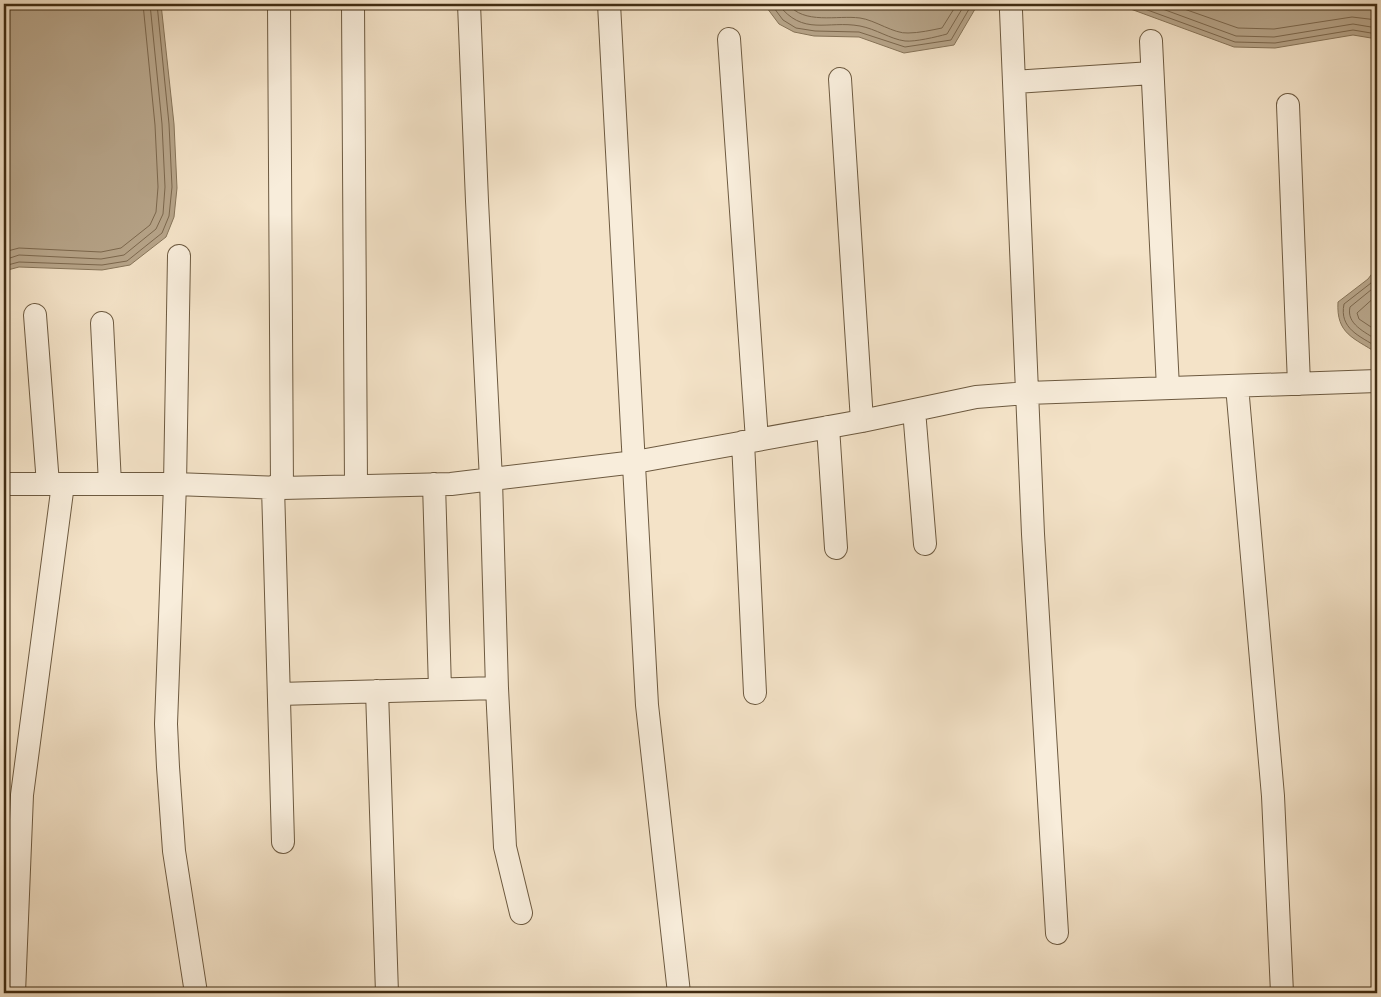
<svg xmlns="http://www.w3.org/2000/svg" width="1381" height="997" viewBox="0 0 1381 997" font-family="'Old Standard TT',serif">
	<rect width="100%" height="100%" fill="#f4e3c8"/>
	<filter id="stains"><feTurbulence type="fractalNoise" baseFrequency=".004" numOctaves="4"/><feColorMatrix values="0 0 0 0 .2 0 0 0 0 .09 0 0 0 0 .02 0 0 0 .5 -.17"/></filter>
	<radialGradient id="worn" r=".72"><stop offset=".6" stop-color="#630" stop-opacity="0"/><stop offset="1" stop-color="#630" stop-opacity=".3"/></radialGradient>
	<path fill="#b7a58a" stroke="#87755a" d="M4,4H161L174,124L177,188L174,217L166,237L130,265L102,270L19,267L4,271Z
		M764,4H978L954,45L904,53L859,37L814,36L794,32L779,24Z
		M1117,4H1377V39L1353,35L1275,48L1234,47Z
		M1377,267V353C1354,338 1336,334 1338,302L1368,279Z"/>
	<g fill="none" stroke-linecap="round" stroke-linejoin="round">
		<path stroke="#7c684e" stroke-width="1" d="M771,4L783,20L796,28L815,31L859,32L905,47L951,40L972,4
			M778,4C803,37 827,20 860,26C876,29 890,39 905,41C915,42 936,37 947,34L965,4
			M788,4C804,25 837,15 860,18C875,20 894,34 908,33C919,33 932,30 942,28L957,4
			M1131,4L1235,42L1275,43L1353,30L1377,34
			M1149,4L1236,36L1274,37L1353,24L1377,28
			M1170,4L1238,28L1274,29L1352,17L1377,20
			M4,252L19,248L101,252L121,248L150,225L156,212L158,187L155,125L143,4
			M4,260L19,255L101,259L124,255L156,229L163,214L165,187L162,124L150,4
			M4,266L19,262L102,265L127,261L162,233L169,216L172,187L169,124L157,4
			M1377,275L1371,283L1344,304C1339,329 1360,336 1377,347
			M1377,285L1350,307C1346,324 1365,332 1377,340
			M1377,295L1357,313L1359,319L1377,331"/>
		<g stroke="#6d5a40" stroke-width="24">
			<path id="street" d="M279,4L282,488
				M353,4L356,485
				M469,4L477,201L491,480L497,688L505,847L521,913
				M609,4L647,705L679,993
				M1011,11L1033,534L1057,933
				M729,39L757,440
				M1151,41L1168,388
				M840,79L862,421
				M1014,82L1152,73
				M1288,105L1299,384
				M179,256L175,484L166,724L168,767L174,851L196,993
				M35,315L48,484
				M102,323L110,484
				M1237,386L1273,796L1282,993
				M914,410L925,544
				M828,427L836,548
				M743,442L755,693
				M4,484H175L282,488L451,484L635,462L862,421L976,397L1027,393L1377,381
				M434,484L440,689
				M273,487L283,842
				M377,691L387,993
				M279,694L497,688
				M14,993L22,795L63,484"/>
		</g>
		<use href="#street" stroke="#f8eddb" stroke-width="22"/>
	</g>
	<rect width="1381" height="997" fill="none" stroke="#f4e3c8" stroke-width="20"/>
	<rect x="5" y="5" width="1371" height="987" fill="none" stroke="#402c12" stroke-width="2.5"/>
	<rect x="10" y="10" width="1361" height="977" fill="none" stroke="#402c12"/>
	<rect width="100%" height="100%" filter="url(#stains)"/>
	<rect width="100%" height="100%" fill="url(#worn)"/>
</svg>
